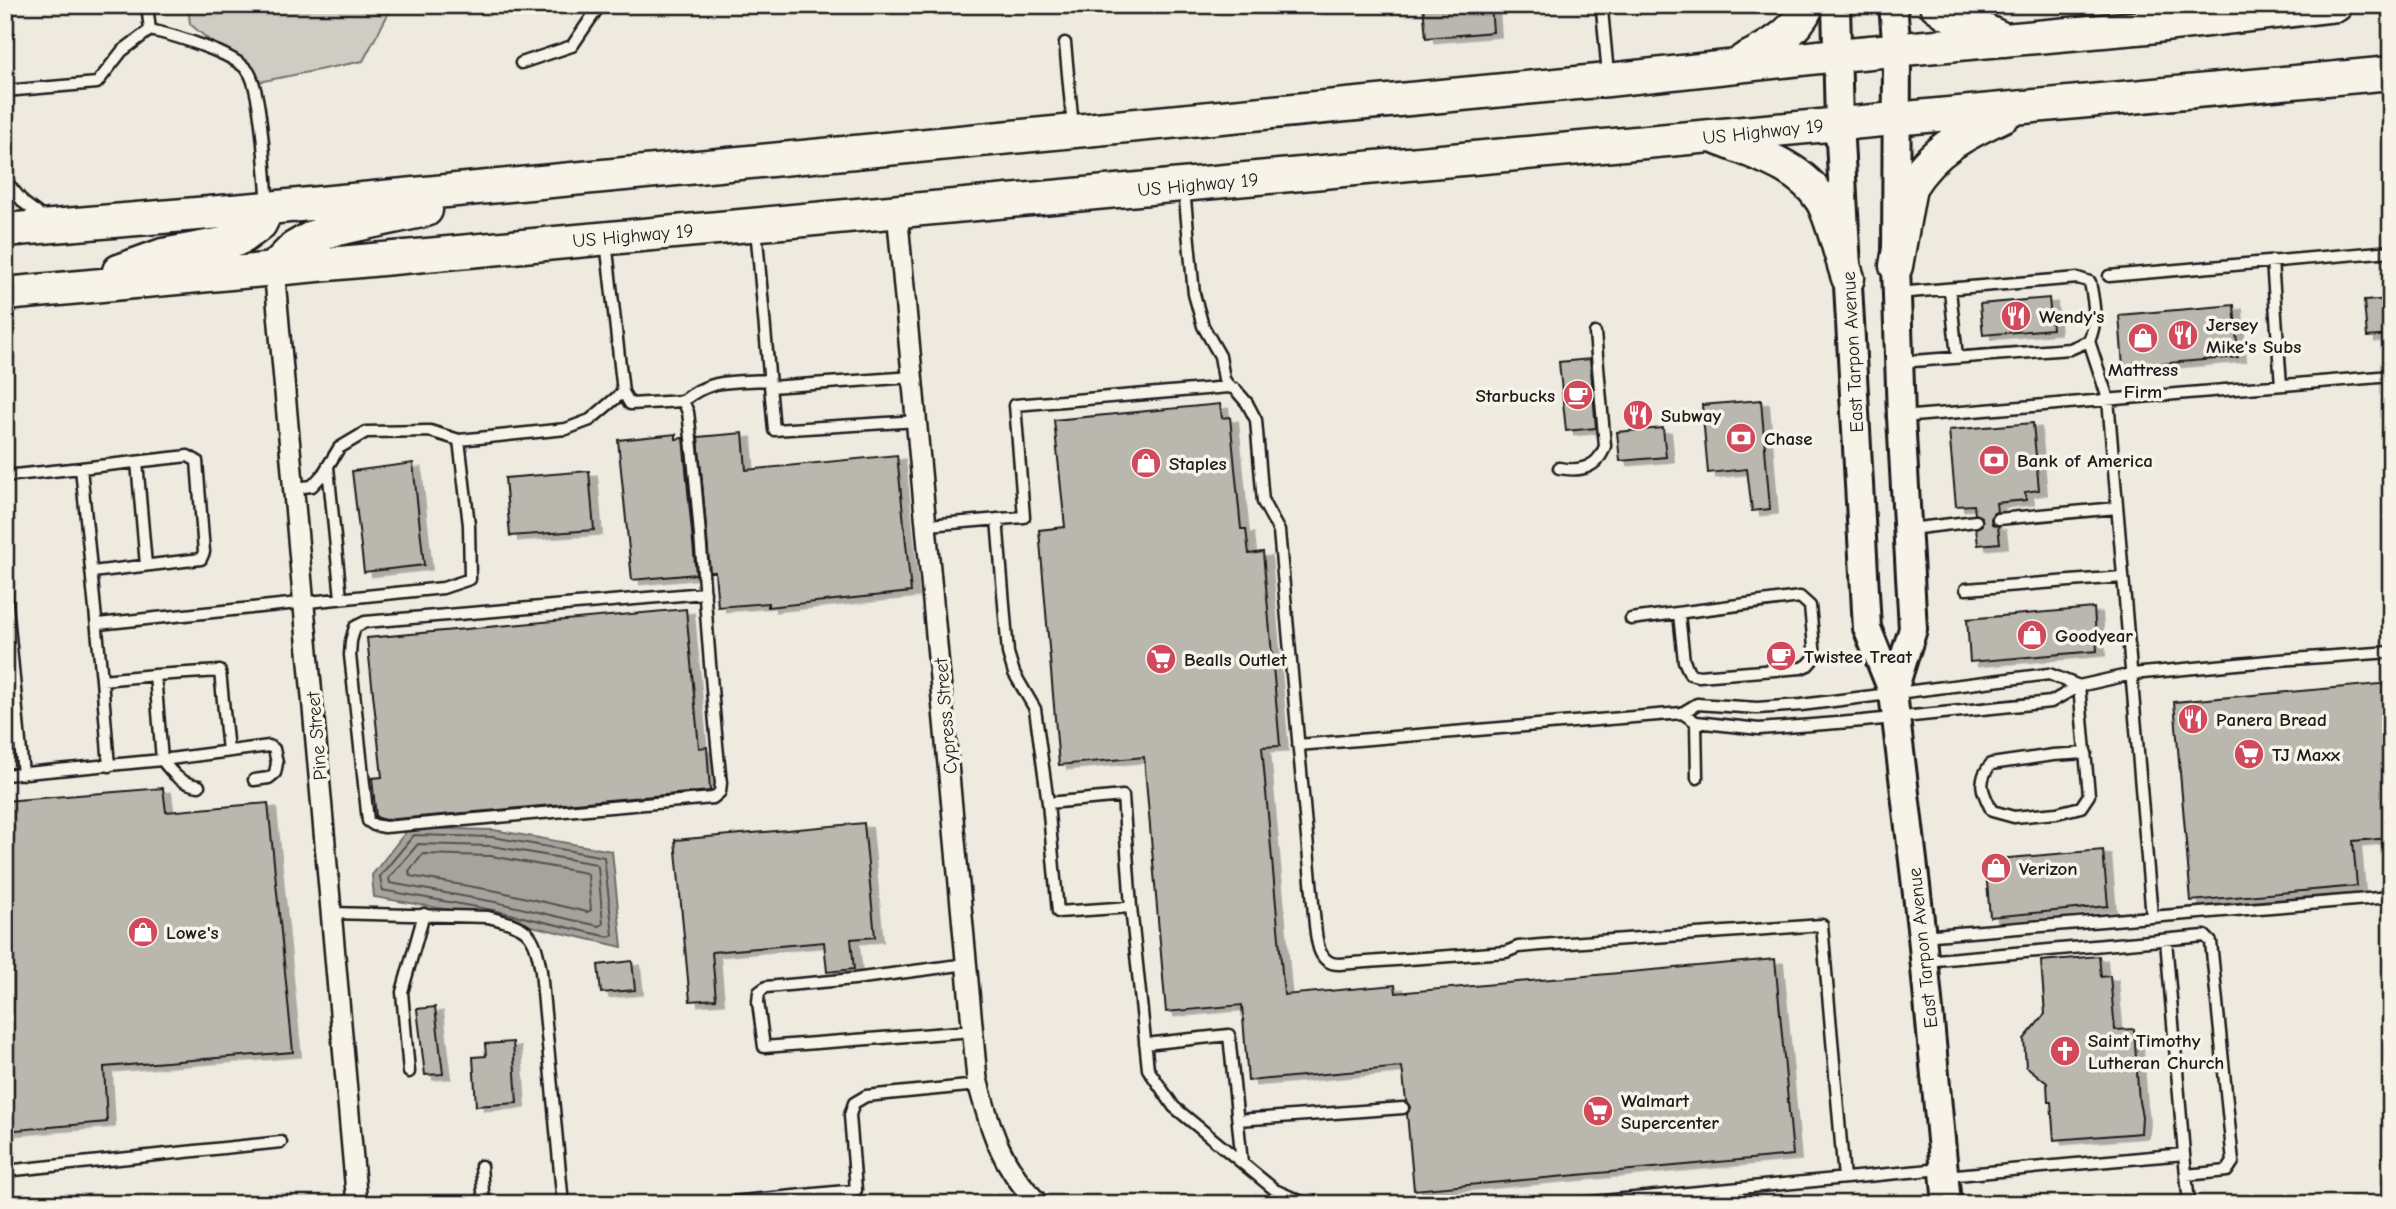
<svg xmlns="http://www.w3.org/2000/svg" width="2396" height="1209" viewBox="0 0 2396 1209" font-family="'Comic Neue',sans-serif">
	<defs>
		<filter id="shadow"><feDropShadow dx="8" dy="4.5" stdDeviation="0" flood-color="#0004"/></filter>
	</defs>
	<rect width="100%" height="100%" fill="#eeeae0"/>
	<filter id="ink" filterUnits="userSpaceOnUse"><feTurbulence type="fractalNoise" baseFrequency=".0143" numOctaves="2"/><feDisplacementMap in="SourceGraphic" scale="14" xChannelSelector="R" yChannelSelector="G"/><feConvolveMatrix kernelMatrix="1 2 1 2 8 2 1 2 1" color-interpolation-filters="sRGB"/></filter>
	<g filter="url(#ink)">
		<path fill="#cfccc3" stroke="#767470" stroke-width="2" d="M188,5H393L363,61L259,82L190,24Z"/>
		<path fill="#a6a39d" stroke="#6f6d69" stroke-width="2" d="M409,828L494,830L612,851L622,947L492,917L374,897L372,875Z"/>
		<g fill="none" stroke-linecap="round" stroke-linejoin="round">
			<path stroke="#535250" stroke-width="2" d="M414,835L493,837L604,857L613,935L609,937L493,910L382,890L380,876Z
				M418,844L492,846L596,864L598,867L603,924L599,926L495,902L390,883L389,878Z
				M423,854L491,856L586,873L588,875L591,910L587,912L497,891L410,876L409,871Z"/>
		</g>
		<path fill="#bab7af" stroke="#1c1c1c" stroke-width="2" filter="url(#shadow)" d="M1423,5H1491L1493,32L1426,38Z
			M2049,298L2052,329L1983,335L1980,304Z
			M2391,299V335L2367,337L2364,301Z
			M2234,305L2238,357L2123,367L2119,315Z
			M1590,359L1596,428L1566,431L1559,362Z
			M1761,400L1770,509L1752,511L1747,469L1708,473L1702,405Z
			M1220,404L1222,418L1230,417L1241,529H1246L1249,554L1263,552L1280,746L1262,747L1284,995L1395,985L1396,993L1775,959L1793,1155L1414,1190L1407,1114L1410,1107L1406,1101L1402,1067L1248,1081L1242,1005L1166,1012L1144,757L1059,765L1039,530L1065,527L1054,420Z
			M2033,423L2039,490L2025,492L2026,500L1996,503L1997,512L1993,513L1991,519L1992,524L1998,526L2000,543L1978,545L1976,528L1982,525V517L1975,514L1974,505L1956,506L1949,430Z
			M1663,428L1666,457L1620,461L1617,432Z
			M743,433L746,470L897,455L911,592L768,607V603L718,607L715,572H710L698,437Z
			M676,434V439L683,438L696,574L632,580L618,440Z
			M413,463L424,565L364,572L352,471Z
			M589,471L594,530L510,536L505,478Z
			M2094,608L2097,651L1970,662L1967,619Z
			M686,609L699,748L707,747L710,791L385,820L376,817L372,778L382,777L367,638Z
			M2391,683V838L2353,841L2357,886L2191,901L2174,702Z
			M163,788L166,812L268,803L293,1052L104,1067L107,1122L5,1131V801Z
			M864,823L875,937L851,939L854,969L827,972L824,942L712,952L716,999L690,1001L675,840Z
			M2103,850L2108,906L1990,917L1985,860Z
			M2099,956L2101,977L2110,976L2115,1030L2134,1029L2139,1102L2142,1116L2141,1133L2054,1140L2051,1102H2048L2047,1083L2026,1066L2024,1039L2045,1014L2041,961Z
			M632,961L635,990L601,993L598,965Z
			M435,1007L443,1074L425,1075L417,1009Z
			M513,1042L517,1103L476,1106L473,1057L486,1056L485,1044Z"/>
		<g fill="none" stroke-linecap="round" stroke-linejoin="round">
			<g stroke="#1c1c1c" stroke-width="15">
				<path id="service" d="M147,5L150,30C173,35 234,53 248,71C262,90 265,177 268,204
					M1065,43L1073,127
					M521,63L572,46L600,5
					M1608,74L1602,10L1609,5
					M5,91L97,83L122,51L150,30
					M5,180L24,203L45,219
					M1184,189L1194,294L1203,326L1220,356L1224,379L1229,387L1235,389L1247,403L1256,420L1263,502L1279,531L1315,925C1317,942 1318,964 1339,964L1506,952L1518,947L1541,945L1822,925L1844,1178
					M756,228L774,430L918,421
					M606,241L623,392L630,404L683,401L688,412C703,535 707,659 721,783L720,792L713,798L385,827L374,825L368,821L350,655L351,641L355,627L365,622L705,593
					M2272,261L2281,385
					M2109,276L2391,251
					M1950,290L1957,357
					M1897,293L2078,278L2090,282C2094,303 2098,321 2089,341L2070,349L1900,362
					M2089,341L2108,399L2152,917
					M770,387L913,377
					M683,401C710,378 735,382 769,380
					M1901,417L2391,376
					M137,462L146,565
					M328,467L341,598
					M81,468L188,456L197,461L204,552L201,559L92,572
					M1559,468C1580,472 1598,468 1605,446L1595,333
					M5,476L81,468L102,680L155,675L162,760L5,775
					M294,488L312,486L323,474L339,448L366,432L430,431L459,440L566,429L590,420L623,392
					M997,519L1008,653L1014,673L1035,709L1048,803L1123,796L1131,907L1148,1069L1174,1107L1275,1190L1307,1204
					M1998,519L2117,508
					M928,525L1024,517L1015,405L1229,387
					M1910,529L1976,521
					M5,583L23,774
					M1966,589L2123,577
					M1631,619L1800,597L1810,606L1815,657L1808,665L1801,668L1699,676L1690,674L1684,661L1679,614
					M98,624L443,588L470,579L469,525L459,440
					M155,675L220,671L228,751
					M102,680L109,766
					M2079,686L2089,795L2081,807L2057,813L2014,817L1992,811C1983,793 1976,782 1991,764L2053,755L2086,753
					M1682,713L1696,722L1759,729L1863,721L2051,702L2079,686L2132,674L2279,660L2391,652
					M1696,722L1697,778
					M1298,745L1682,713L1697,704L1757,708L1801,705L2049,674L2079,686
					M199,786C181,784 173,774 162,760L269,746L274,749L277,763L275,773L269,778L254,780
					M1048,803L1058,912L1131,907
					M331,913L488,917C528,927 534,930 541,971L563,1204
					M1922,936L2391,897
					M2166,940L2184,1154
					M1925,961L2205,936L2211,942L2233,1162L2227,1171L2186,1175
					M967,964L854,979L766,987L759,992L758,1002L764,1047L973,1031
					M1145,1044L1229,1035L1242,1163
					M409,1072L402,992L424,914
					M1238,1120L1403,1108
					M481,1166L484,1204
					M5,1171L281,1142
					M1946,1176L2184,1154L2189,1204
					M710,1204L856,1190L850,1115L854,1103L866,1096L978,1085
					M1571,1204L1941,1169"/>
			</g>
			<g stroke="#1c1c1c" stroke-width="24">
				<path id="minor" d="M2145,5L2147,27
					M897,211L977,1079C990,1128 1001,1167 1039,1204
					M274,268L357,1204"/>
			</g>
			<g stroke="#1c1c1c" stroke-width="32">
				<path id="secondary" d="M1836,5L1839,123L1867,628L1893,693L1922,936L1947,1204
					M1893,5L1897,50L1896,266L1901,417L1913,629L1893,693"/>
			</g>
			<g stroke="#1c1c1c" stroke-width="37">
				<path id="trunk" d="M1936,5L1947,13L2005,40
					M1744,60C1770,47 1796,33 1808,5
					M1717,138C1754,153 1800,165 1822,201C1832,218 1841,258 1848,278
					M5,230L268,208L1608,80L1837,55L2147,27L2336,5
					M1896,266L1910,187C1933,149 1966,133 2004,115
					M274,268L294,248L313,237L332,230L426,210
					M119,271L163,255L229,243L244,236L260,224L268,208
					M5,294L2391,73"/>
			</g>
			<use href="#service" stroke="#f7f3e8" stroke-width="10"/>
			<use href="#minor" stroke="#f7f3e8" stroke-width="19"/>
			<use href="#secondary" stroke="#f7f3e8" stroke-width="26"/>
			<use href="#trunk" stroke="#f7f3e8" stroke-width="32"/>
		</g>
	</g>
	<defs>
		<g id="restaurant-disc" transform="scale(1.575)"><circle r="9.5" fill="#d1495b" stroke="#f7f3e8"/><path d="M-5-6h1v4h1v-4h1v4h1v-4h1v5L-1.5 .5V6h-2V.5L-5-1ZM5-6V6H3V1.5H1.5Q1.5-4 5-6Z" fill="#fff"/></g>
		<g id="shop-disc" transform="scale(1.575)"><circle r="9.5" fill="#d1495b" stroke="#f7f3e8"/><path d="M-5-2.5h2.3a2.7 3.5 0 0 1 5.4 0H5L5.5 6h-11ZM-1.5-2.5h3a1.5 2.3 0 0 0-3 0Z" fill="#fff"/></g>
		<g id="cafe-disc" transform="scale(1.575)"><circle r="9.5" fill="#d1495b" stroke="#f7f3e8"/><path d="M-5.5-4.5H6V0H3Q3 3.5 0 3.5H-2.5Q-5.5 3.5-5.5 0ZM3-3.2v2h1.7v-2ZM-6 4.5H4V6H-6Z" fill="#fff"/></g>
		<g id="bank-disc" transform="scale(1.575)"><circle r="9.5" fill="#d1495b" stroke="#f7f3e8"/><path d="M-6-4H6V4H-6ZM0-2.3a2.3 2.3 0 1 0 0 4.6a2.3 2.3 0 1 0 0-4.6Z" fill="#fff"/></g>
		<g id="supermarket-disc" transform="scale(1.575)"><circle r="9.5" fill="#d1495b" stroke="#f7f3e8"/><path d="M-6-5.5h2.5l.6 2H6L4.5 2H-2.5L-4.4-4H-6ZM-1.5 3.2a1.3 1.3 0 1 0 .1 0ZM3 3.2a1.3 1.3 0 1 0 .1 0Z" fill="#fff"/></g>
		<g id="church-disc" transform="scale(1.575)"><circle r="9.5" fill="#d1495b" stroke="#f7f3e8"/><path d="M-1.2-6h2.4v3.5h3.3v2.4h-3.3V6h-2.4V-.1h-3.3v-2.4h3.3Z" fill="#fff"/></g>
	</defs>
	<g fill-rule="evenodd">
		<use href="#restaurant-disc" x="2016" y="316"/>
		<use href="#restaurant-disc" x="2183" y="335"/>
		<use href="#shop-disc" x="2143" y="338"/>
		<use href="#cafe-disc" x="1578" y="395"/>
		<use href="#restaurant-disc" x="1638" y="415"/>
		<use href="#bank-disc" x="1741" y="438"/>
		<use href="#bank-disc" x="1994" y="460"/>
		<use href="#shop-disc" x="1146" y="463"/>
		<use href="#shop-disc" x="2032" y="635"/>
		<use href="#cafe-disc" x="1781" y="656"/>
		<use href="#supermarket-disc" x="1161" y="659"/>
		<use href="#restaurant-disc" x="2193" y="719"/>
		<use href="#supermarket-disc" x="2249" y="754"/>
		<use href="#shop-disc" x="1996" y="868"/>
		<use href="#shop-disc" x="143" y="932"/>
		<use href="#church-disc" x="2065" y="1051"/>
		<use href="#supermarket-disc" x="1598" y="1111"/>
	</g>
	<g text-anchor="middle" stroke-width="7" stroke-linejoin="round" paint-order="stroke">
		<g font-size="19" fill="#1c1c1c" stroke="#f7f3e8">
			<text transform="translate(1763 131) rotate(-6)" y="7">US Highway 19</text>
			<text transform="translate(1198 184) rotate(-5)" y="7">US Highway 19</text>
			<text transform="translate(633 235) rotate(-5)" y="7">US Highway 19</text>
			<text transform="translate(1852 352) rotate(-93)" y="7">East Tarpon Avenue</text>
			<text transform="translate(945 716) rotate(-95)" y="7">Cypress Street</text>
			<text transform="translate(316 736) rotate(-95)" y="7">Pine Street</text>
			<text transform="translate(1922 948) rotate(-96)" y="7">East Tarpon Avenue</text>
		</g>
		<g font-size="19" font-weight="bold" fill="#1c1c1c" stroke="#f7f3e8" text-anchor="start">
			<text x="2039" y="323">Wendy's</text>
			<text x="2206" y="331">Jersey<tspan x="2206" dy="22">Mike's Subs</tspan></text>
			<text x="2143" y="376" text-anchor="middle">Mattress<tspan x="2143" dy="22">Firm</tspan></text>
			<text x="1555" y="402" text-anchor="end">Starbucks</text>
			<text x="1661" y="422">Subway</text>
			<text x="1764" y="445">Chase</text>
			<text x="2017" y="467">Bank of America</text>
			<text x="1169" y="470">Staples</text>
			<text x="2055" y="642">Goodyear</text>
			<text x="1804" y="663">Twistee Treat</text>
			<text x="1184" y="666">Bealls Outlet</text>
			<text x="2216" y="726">Panera Bread</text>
			<text x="2272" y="761">TJ Maxx</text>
			<text x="2019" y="875">Verizon</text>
			<text x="166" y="939">Lowe's</text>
			<text x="2088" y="1047">Saint Timothy<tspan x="2088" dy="22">Lutheran Church</tspan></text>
			<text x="1621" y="1107">Walmart<tspan x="1621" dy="22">Supercenter</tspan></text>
		</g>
	</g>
	<rect width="2396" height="1209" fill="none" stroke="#f7f3e8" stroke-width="28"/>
	<rect x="14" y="14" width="2368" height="1181" fill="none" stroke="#1c1c1c" stroke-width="2.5" filter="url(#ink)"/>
</svg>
